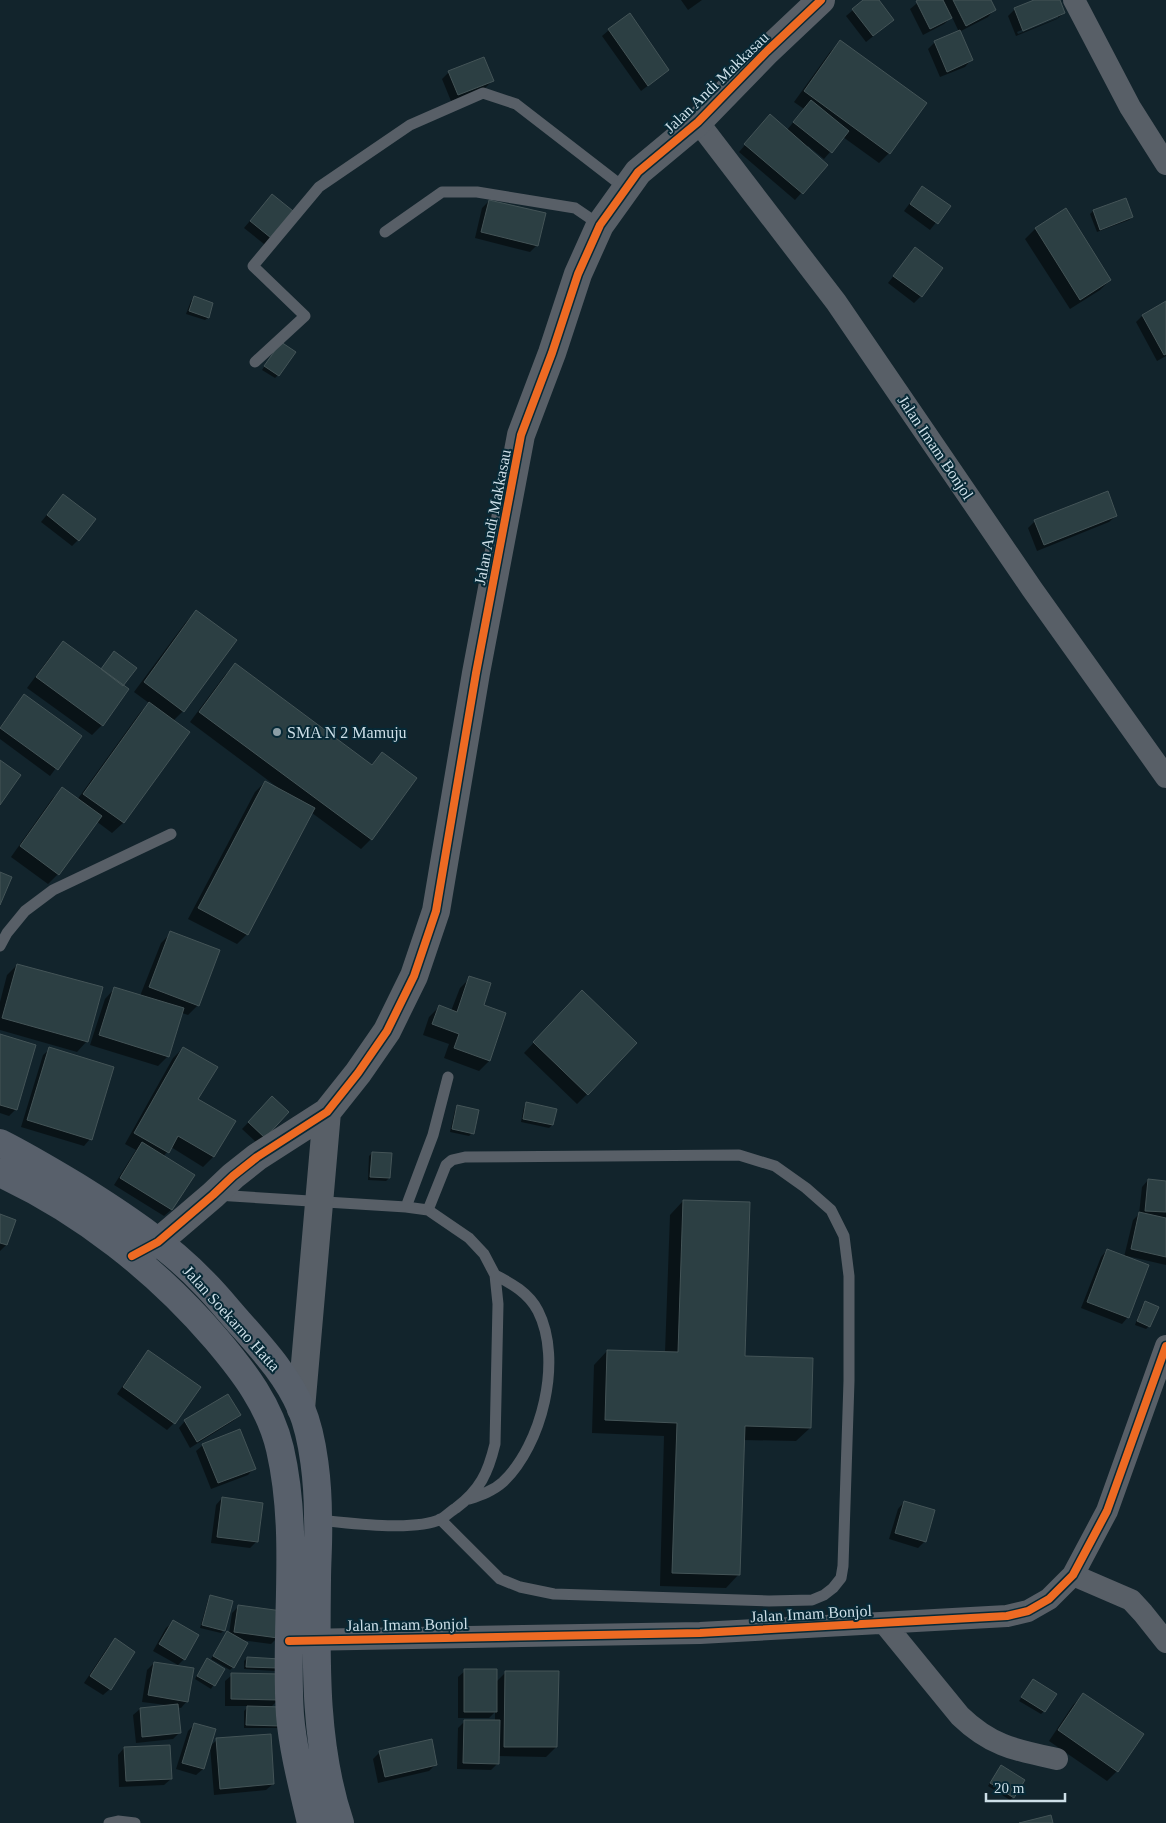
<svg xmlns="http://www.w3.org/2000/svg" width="1166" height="1823" viewBox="0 0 1166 1823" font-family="'Times New Roman',serif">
	<rect width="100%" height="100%" fill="#12242c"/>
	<path fill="#0007" fill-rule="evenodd" d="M681,0H702L688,10Z
		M865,0H877L886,26L866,42L846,16Z
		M921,0H942L943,1L944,0H989L994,10L988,17L959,32L952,17L944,24L923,35L910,9Z
		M1037,0H1059L1064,13L1057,19L1016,36L1008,16L1015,9ZM1058,15V18L1018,34L1017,32Z
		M609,30L668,70L641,91L602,36Z
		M840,42L889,153L879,163L843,137L824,159L808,146L807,148L826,165L795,200L739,152L764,123L787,130L804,109L794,102L830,52Z
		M935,42L971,60L965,67L940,77L928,49Z
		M449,72L492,81L485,88L451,101L442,79Z
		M922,187L949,206L930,230L904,211Z
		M272,195L296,215L269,248L244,228Z
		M1125,200L1132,217L1129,220L1097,232L1090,214L1093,211Z
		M489,201L537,245L530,252L475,238L482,208Z
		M1066,210L1110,280L1100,290L1070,309L1025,239L1035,229Z
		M915,249L921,296L914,303L888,283Z
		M194,298L208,318L205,320L186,314L191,301Z
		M1166,302V356L1157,361L1136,322L1142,316Z
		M278,346V375L275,378L262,370Z
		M63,495L78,540L72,546L41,522Z
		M1116,516L1109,522L1037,551L1028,528L1035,521Z
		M196,612L183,711L173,721L188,732L123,823L112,833L96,821L58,874L48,884L11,857L52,799L62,789L77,800L139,714L149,703L134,692L186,622Z
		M63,643L122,686L102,725L92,735L27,688L53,653Z
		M236,665L371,766L382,753L371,839L361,849L312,813L247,934L237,944L188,919L255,792L265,782L276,788L277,787L190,722L225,675Z
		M24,695L80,736L50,776L0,739V727Z
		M171,933L198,1005L188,1015L182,1013L168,1056L158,1066L90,1045L105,999L115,988L140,996L161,943Z
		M17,965L87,1041L77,1052L0,1030V1002L7,975Z
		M470,978L482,1006L505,1014L489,1061L479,1071L444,1058L449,1044L423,1035L429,1017L439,1007L451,1011L460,988Z
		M572,1002L587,1094L577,1104L524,1053Z
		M0,1036L16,1109L9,1116L0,1113Z
		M183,1048L197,1100L234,1121L213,1157L203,1167L171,1147L163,1157L193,1175L171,1210L164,1216L114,1185L136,1150L125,1144L173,1058Z
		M50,1049L90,1139L84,1146L21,1127L43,1055Z
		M272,1098L287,1112L257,1143L242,1129Z
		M527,1104L555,1110L552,1125L549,1128L521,1122L524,1107Z
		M458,1107L472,1133L469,1136L450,1132L455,1110Z
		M372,1153L389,1178L386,1181L368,1180L369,1156Z
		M1148,1180L1166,1182V1265L1127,1256L1128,1317L1122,1324L1081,1308L1101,1257L1107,1250L1124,1257L1133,1220L1139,1214L1142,1187Z
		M683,1201L744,1357L810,1428L796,1441L743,1440L739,1574L726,1588L660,1586L664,1436L592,1433L594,1365L607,1351L665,1353L670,1215Z
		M0,1215L6,1245L0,1251Z
		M1145,1303L1149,1326L1146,1329L1135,1325L1142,1306Z
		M148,1352L199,1388L174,1423L167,1430L117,1394L142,1359Z
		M240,1415L233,1421L190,1448L179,1428L185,1421Z
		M203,1445L254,1468L248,1475L211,1489L196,1451Z
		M222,1498L256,1542L250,1548L211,1543L216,1505Z
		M904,1502L925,1541L918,1548L889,1539L898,1509Z
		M211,1597L224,1630L221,1633L200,1628L208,1600Z
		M238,1607L277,1638L271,1644L241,1640L233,1667L230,1670L211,1659L225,1636L229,1634L232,1613Z
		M173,1622L184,1659L178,1665L153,1651L166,1628Z
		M115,1640L110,1689L103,1695L84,1683L108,1647Z
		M247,1658L279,1660L275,1671L244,1669V1661Z
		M154,1663L187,1701L181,1708L177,1707L179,1733L173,1739L136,1743L133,1715L140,1709L166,1705L142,1702L147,1670Z
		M204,1663L223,1669L211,1689L195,1679Z
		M465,1671L496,1682L506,1672L556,1747L546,1757L498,1756V1763L491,1770L457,1769L458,1728L465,1721L495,1722V1712L489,1718H458V1677Z
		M232,1675L278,1700L270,1708L280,1725L277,1728H244V1711L249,1706H225V1681Z
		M1033,1681L1044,1711L1041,1714L1019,1701Z
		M1083,1695L1117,1771L1107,1781L1049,1741L1073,1705Z
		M195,1724L215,1730L203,1769L196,1775L176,1769L188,1731Z
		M217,1740L273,1784L266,1790L214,1795L210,1746Z
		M124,1748L171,1779L164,1785L119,1787L118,1755Z
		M380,1752L436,1764L429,1771L378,1783L373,1759Z
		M999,1769L1013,1797L1010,1800L988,1786Z"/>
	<path fill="#2c3f43" stroke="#445457" d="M863,0H879L894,20L873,36L852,9Z
		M918,0H943L952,18L930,29L916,1Z
		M953,0H991L996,10L966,26Z
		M1034,0H1060L1065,13L1023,31L1014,8Z
		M630,13L669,70L648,86L608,29Z
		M960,30L973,60L947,72L934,41Z
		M840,40L927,103L890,154L804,91Z
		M484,57L494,81L458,95L448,71Z
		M811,100L849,131L832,153L793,122Z
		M770,114L828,165L803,194L744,144Z
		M922,186L951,206L938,224L910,204Z
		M272,194L298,215L276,242L250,221Z
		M1126,198L1133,217L1100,230L1093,210Z
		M489,200L546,213L538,246L481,232Z
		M1066,208L1111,280L1080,300L1035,228Z
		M915,247L943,268L922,297L893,276Z
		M194,296L213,303L209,318L189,311Z
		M1166,301V354L1164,355L1142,315Z
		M281,342L296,352L279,376L264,366Z
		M1108,491L1117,516L1044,545L1034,520Z
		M63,494L96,519L79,541L47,515Z
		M196,610L237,640L184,712L144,682Z
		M63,641L129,689L103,726L36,677Z
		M114,651L137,668L123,686L101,669Z
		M235,663L372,765L382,752L417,778L372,840L199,712Z
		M24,694L82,736L58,770L0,728Z
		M149,702L190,732L124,823L83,794Z
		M0,760L21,775L0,805Z
		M265,781L315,808L248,935L198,908Z
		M62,787L102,816L59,875L20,846Z
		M0,872L12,877L0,905Z
		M170,931L220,950L199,1006L149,987Z
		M17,964L103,987L88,1042L2,1018Z
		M469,976L491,983L484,1005L506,1013L490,1061L454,1048L459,1034L432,1024L439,1005L457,1012Z
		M114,987L184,1008L169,1057L99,1035Z
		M582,990L637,1043L588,1095L533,1042Z
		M0,1034L36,1045L17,1110L0,1105Z
		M49,1047L114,1067L92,1140L27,1120Z
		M183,1047L218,1067L198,1099L236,1121L214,1157L178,1136L169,1153L134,1133Z
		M272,1096L289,1112L265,1138L248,1122Z
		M526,1102L557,1109L553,1125L523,1119Z
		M457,1105L479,1110L474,1134L452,1129Z
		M142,1142L195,1175L172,1210L120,1178Z
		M372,1152L392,1153L390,1178L370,1177Z
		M1148,1179L1166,1181V1212L1145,1211Z
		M683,1200L750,1202L745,1356L813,1358L811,1428L745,1426L740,1575L672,1573L677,1423L605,1420L607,1350L678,1352Z
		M1139,1212L1166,1218V1257L1131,1249Z
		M0,1214L16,1220L7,1245L0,1243Z
		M1107,1249L1149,1265L1129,1318L1087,1302Z
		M1145,1301L1159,1307L1150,1327L1137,1321Z
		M148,1350L201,1387L175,1424L123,1387Z
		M228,1394L241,1415L197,1442L184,1420Z
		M240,1429L256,1469L218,1483L202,1444Z
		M222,1497L263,1503L258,1542L217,1537Z
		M904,1501L935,1510L926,1542L895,1533Z
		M210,1595L233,1601L225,1631L202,1625Z
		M238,1605L282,1611L278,1638L234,1632Z
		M173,1620L199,1635L185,1660L159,1644Z
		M227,1631L248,1643L234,1668L213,1656Z
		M115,1638L135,1652L111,1690L90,1676Z
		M247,1657L280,1659L279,1668L246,1667Z
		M207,1658L225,1669L215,1686L197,1676Z
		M154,1662L194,1668L188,1702L148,1695Z
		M464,1669H497V1712H464Z
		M505,1671H559L557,1747H504Z
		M231,1673L280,1674L279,1700L231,1699Z
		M1033,1679L1057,1694L1045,1712L1021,1697Z
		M1083,1693L1144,1734L1118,1772L1058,1730Z
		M178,1704L181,1733L142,1737L140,1708Z
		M247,1706L282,1707L281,1726L246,1725Z
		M464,1720H500L499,1764L463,1763Z
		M194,1723L216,1729L204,1769L182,1763Z
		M271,1734L274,1784L220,1789L216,1738Z
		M432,1739L437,1765L385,1777L379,1751Z
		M170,1745L172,1779L126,1781L124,1747Z
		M1001,1765L1025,1780L1014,1798L990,1783Z
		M1051,1815L1053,1823H1019Z"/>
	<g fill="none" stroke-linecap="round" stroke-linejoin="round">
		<path stroke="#585f67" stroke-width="11" d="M385,232L442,192H477L575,208L600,225
			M255,362L305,316L253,266L319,187L410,125L483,93L516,104L626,189
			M0,946L7,933L25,911L53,890L171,834
			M216,1195L406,1207L428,1210L469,1238L484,1254L495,1275L498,1304L495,1444C488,1473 480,1490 456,1508C451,1511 446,1516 441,1519C415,1532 348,1523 319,1520
			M406,1207L433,1135L448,1077
			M428,1210L446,1165L452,1160L465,1157L739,1155L775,1166L806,1188L831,1210L844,1236L849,1276V1381L843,1566L841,1578L833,1588L824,1595L812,1600L769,1601L554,1594L520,1587L500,1579L440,1519
			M469,1499C481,1495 493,1491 503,1482C542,1445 563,1360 538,1311C529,1293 511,1283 495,1275
			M109,1823L118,1821L135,1823"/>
		<path stroke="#585f67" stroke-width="22" d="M1074,0L1130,107L1166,164
			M698,122L836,302L1032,589L1166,777
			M1073,1575L1131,1600L1143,1613L1166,1642
			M884,1623L960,1716C991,1746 1015,1750 1057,1759
			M301,1640L700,1633L1007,1616L1028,1611L1049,1599L1073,1575L1107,1511L1166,1346"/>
		<path stroke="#585f67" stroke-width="28" d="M132,1256L158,1242L213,1195L233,1176L257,1157L327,1112L358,1073L387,1031L414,976L436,911L476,673L521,435L552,353L578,274L600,225L638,172L698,122L767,51L821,0
			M301,1409L327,1112"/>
		<path stroke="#58606b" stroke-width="28" d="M0,1143C26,1156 51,1171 76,1186C121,1214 168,1245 205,1284C219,1298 232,1315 246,1330C267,1354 288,1378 301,1408C314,1439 318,1485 318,1518C319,1539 317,1560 317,1580C316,1661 314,1746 340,1823
			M0,1173C82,1211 157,1270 216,1339C244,1372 270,1406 280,1449C300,1536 284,1627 290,1715C293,1751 303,1788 311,1823"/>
		<g stroke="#072936" stroke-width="11">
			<path id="cycleway" d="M132,1256L158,1242L213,1195L233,1176L257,1157L327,1112L358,1073L387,1031L414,976L436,911L476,673L521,435L552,353L578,274L600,225L638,172L698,122L767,51L821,0
				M289,1641L700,1633L1007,1616L1028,1611L1049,1599L1073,1575L1107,1511L1166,1346"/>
		</g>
		<use href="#cycleway" stroke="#ed6a23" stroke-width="8"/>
	</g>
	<circle fill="#8c9ea6" stroke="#072936" stroke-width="2" cx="277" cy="732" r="5"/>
	<g text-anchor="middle" stroke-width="4" stroke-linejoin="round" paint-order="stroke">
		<g font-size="16" fill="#cddfe8" stroke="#072936">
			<text transform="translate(716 82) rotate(-44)" y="6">Jalan Andi Makkasau</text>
			<text transform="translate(936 447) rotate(56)" y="6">Jalan Imam Bonjol</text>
			<text transform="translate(492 517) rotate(-79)" y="6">Jalan Andi Makkasau</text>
			<text transform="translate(232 1318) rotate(48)" y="6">Jalan Soekarno Hatta</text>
			<text transform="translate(811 1613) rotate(-3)" y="6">Jalan Imam Bonjol</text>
			<text transform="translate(407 1624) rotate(-1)" y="6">Jalan Imam Bonjol</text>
		</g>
		<g font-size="16" fill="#cddfe8" stroke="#072936" text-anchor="start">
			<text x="287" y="738">SMA N 2 Mamuju</text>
		</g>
	</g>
	<path d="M986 1793v8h79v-8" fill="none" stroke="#cddfe8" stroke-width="2.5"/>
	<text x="994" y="1793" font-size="15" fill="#cddfe8" stroke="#072936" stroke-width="4" paint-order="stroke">20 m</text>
</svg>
